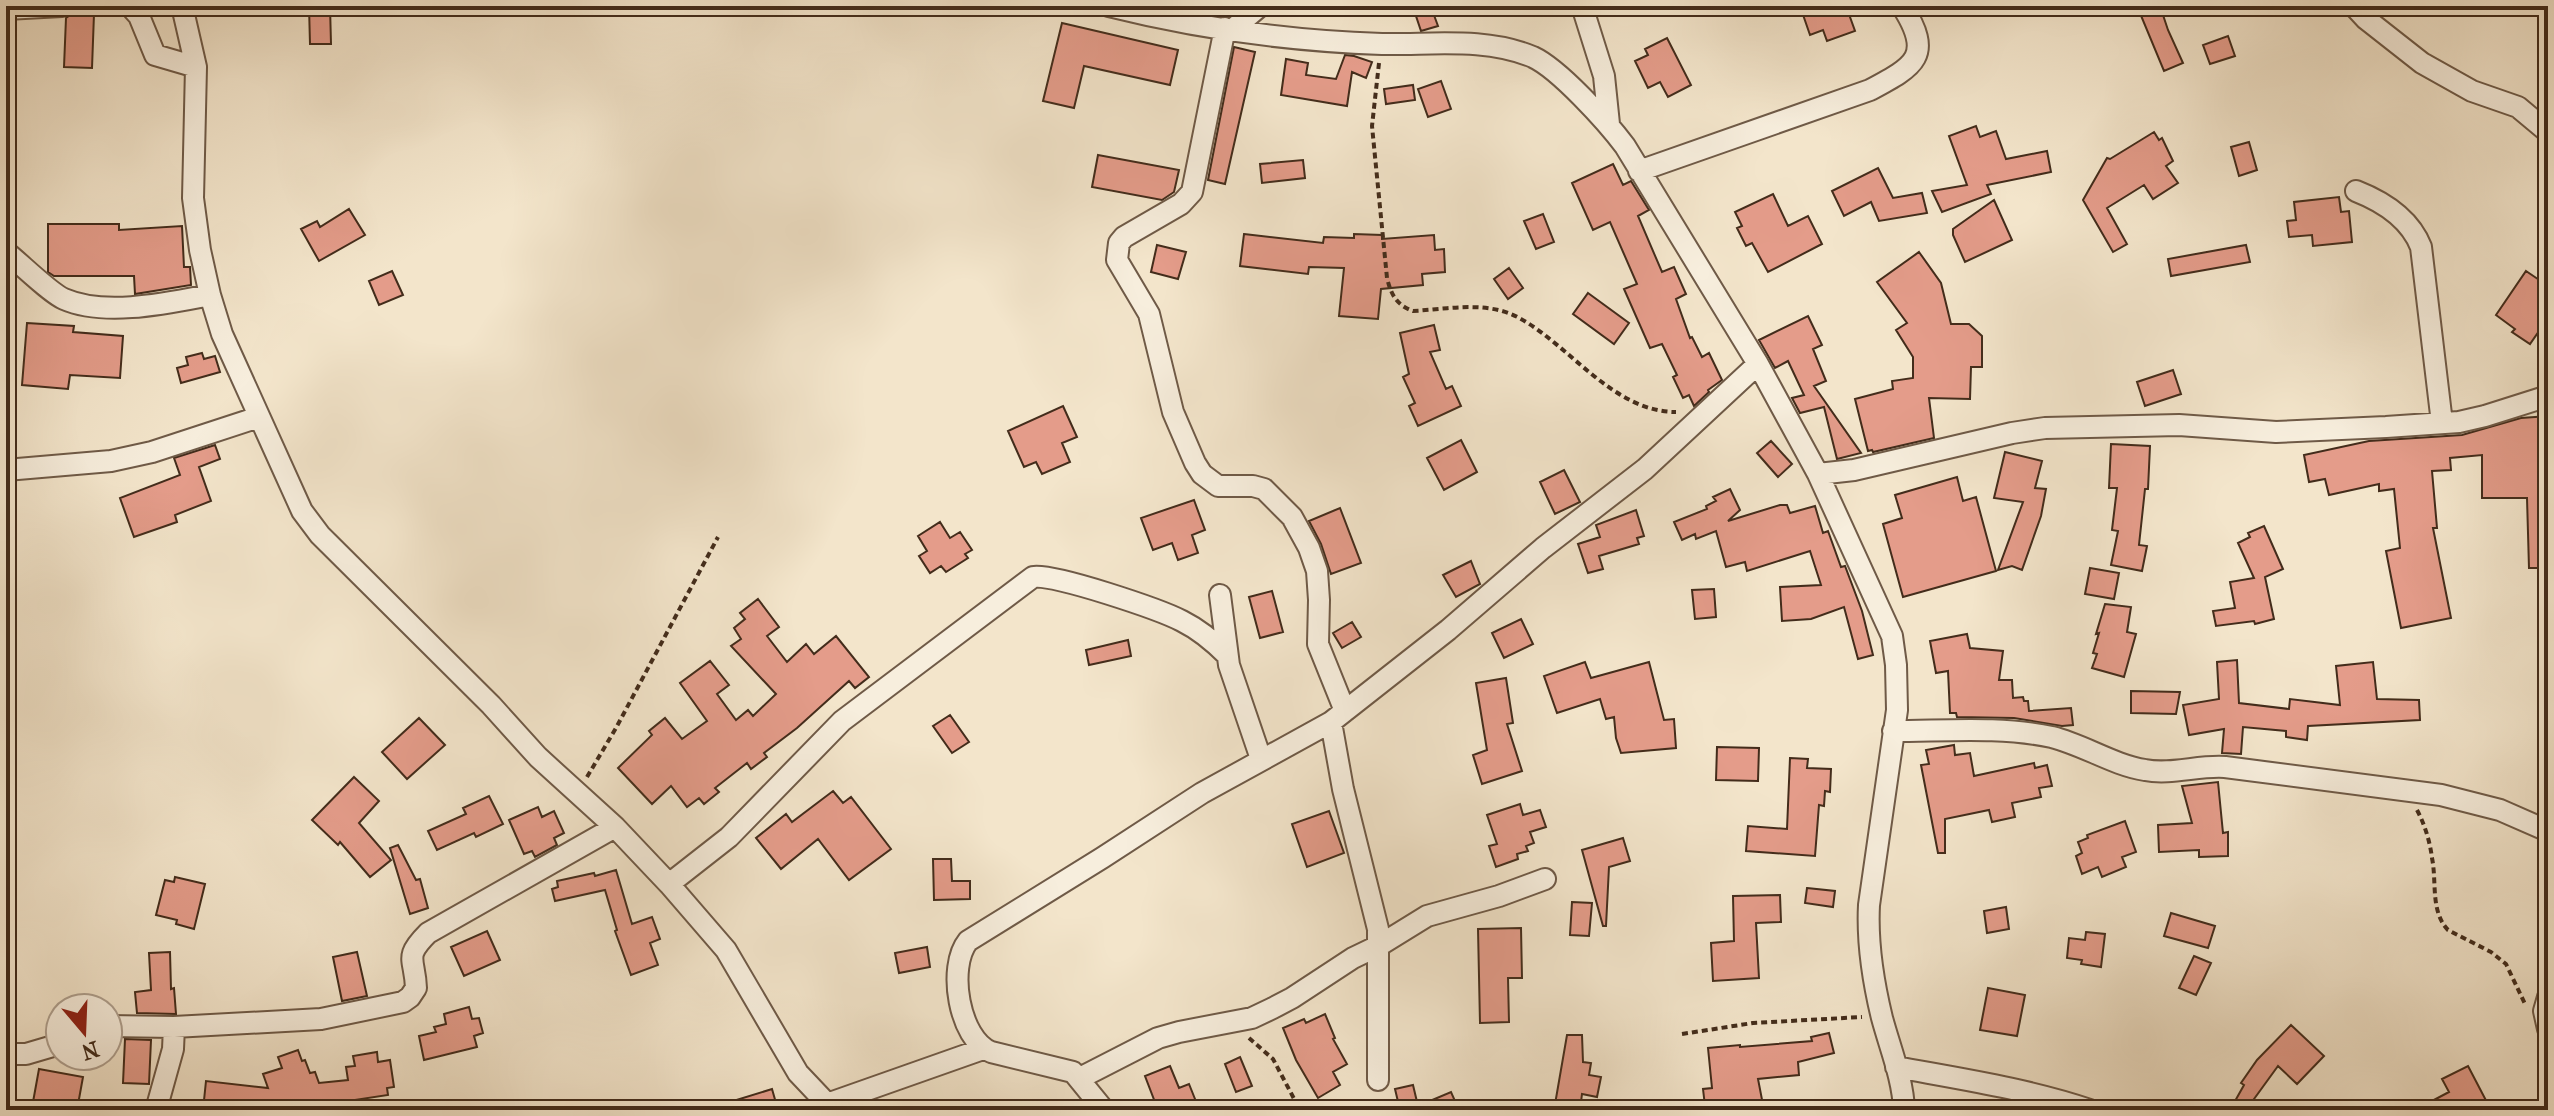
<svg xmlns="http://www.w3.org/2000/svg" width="2554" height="1116" viewBox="0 0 2554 1116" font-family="'IM FELL French Canon',serif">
	<rect width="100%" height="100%" fill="#f3e5cb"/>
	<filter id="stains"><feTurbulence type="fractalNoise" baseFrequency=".0025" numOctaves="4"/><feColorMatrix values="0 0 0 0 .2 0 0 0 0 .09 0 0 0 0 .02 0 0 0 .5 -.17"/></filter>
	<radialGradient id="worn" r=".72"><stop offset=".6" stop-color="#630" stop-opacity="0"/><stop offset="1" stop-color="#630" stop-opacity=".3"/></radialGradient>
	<path fill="#e49c8a" stroke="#432c1b" stroke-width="2" d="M309,6H330L331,44H310Z
		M1800,6H1846L1855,31L1827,41L1823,30L1810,35Z
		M2137,6H2160L2168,30L2183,63L2164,71Z
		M1431,7L1438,26L1421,31L1415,13Z
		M73,13L94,14L92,68L64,67L66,18Z
		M1062,23L1178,50L1170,85L1084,66L1074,108L1043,101Z
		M2228,36L2235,56L2210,64L2203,45Z
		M1667,38L1691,85L1668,97L1660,82L1648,88L1635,61L1648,55L1645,49Z
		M1234,47L1255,52L1225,184L1208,180Z
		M1345,55L1354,56L1372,62L1366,78L1352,72L1347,106L1281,95L1286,59L1308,63L1306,75L1336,79Z
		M1441,81L1451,109L1428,117L1418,89Z
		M1413,85L1415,100L1386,104L1384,89Z
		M1976,126L1980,137L1996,131L2006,159L2047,151L2051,172L1987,185L1991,194L1942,212L1932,191L1967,185L1949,136Z
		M2154,132L2159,140L2162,138L2173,161L2166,166L2178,183L2153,199L2144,185L2107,208L2127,244L2113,252L2083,200L2107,158L2110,159Z
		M2249,142L2257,170L2239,176L2231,147Z
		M1098,155L1179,170L1174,192L1162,200L1092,187Z
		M1303,160L1305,178L1262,183L1260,164Z
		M1613,164L1623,185L1631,181L1649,210L1638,216L1662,272L1674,267L1686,294L1676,299L1690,338L1692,337L1702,357L1709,353L1722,380L1708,390L1709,392L1694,406L1689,395L1683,398L1673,377L1677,375L1662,344L1650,348L1624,289L1637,284L1610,222L1593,230L1572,183Z
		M1878,168L1893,198L1922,193L1927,213L1879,221L1871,202L1844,216L1832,191Z
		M1773,194L1788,226L1808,216L1822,244L1768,272L1752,243L1746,246L1737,228L1742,226L1735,212Z
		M2339,197L2341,212L2349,211L2352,242L2313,246L2312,235L2289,237L2287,221L2296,220L2294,202Z
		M1994,200L2012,240L1965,262L1953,235V229Z
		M349,209L365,235L319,261L301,229L317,221L320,227Z
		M1543,214L1554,242L1536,249L1524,221Z
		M48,224H119V230L182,226L184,267H190L191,285L135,294L134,276H54L48,272Z
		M1244,234L1323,243L1324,237L1354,238V234L1382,235V239L1434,235L1435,250L1444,249L1445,272L1422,274L1423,285L1381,289L1378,319L1339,316L1344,268L1309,267L1308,274L1240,266Z
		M1157,245L1186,252L1178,279L1151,272Z
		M2246,245L2250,262L2171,276L2168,259Z
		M1919,252L1941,283L1951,324H1969L1982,336V367H1971L1970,399L1929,398L1934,438L1873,452L1872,450L1868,451L1855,399L1893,389L1892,381L1913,378V357L1896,330L1907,323L1877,282Z
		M1509,268L1523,288L1508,299L1494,279Z
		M392,271L403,295L379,305L369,281Z
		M2526,271L2548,286V318L2530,344L2512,332L2515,329L2496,315Z
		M1588,293L1629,323L1614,344L1573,314Z
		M1808,316L1822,345L1813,349L1826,381L1814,386L1861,453L1837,459L1824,407L1800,413L1792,398L1804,395L1788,361L1775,368L1759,340Z
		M27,323L74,326L73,332L123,336L120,378L70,375L68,389L22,385Z
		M1434,325L1440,350L1430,352L1446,389L1452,386L1461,406L1418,426L1409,406L1415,403L1403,377L1409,374L1400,333Z
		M202,353L204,359L215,356L220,372L181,383L177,368L188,365L186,357Z
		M2173,370L2181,394L2145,406L2137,382Z
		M1063,406L1077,437L1062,443L1070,462L1042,474L1036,462L1024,467L1008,431Z
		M2548,416V568H2529L2527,498H2482V455L2450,458L2451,470L2432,471L2437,528H2433L2451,618L2401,628L2386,551L2400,548L2394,489L2379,491V484L2329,495L2325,479L2309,482L2304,455L2369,441L2462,435L2521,418Z
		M1461,440L1477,472L1444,490L1427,458Z
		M1771,441L1792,464L1778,477L1757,453Z
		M2111,444L2150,446L2148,489H2145L2139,545L2147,546L2142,571L2111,565L2118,531L2112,530L2117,488H2109Z
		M215,445L220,459L199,467L211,501L175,515L177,522L134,537L120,498L180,475L174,458Z
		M2005,452L2042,461L2035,488L2046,489L2041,516L2022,570L2012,566L1998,570L2023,502L1994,498Z
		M1564,470L1580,502L1555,514L1540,482Z
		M1957,477L1963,501L1976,497L1996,571L1903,597L1883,524L1902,518L1895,495Z
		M1730,489L1740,510L1728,521L1780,505H1787L1790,513L1815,506L1823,533L1828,531L1841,567L1845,566L1862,611L1873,655L1858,659L1844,607L1811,619L1782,621L1780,587L1821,585L1810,551L1747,571L1745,562L1726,567L1716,531L1696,539L1695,534L1682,540L1674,522L1707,509L1706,506L1716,501L1713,497Z
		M1194,500L1205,530L1192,535L1198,553L1178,560L1172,543L1153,550L1141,518Z
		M1340,508L1361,563L1331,574L1321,544L1309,521Z
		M1636,510L1644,536L1637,538L1639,544L1599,556L1603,569L1588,573L1578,544L1600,537L1596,525Z
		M940,522L950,538L960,532L972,550L965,554L968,558L946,572L941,566L930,573L919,556L927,551L918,536Z
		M2264,526L2283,569L2265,577L2274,619L2255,624L2254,621L2216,626L2213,611L2235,608L2230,582L2254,578L2238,543L2250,537L2248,533Z
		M1471,561L1480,584L1456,597L1443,575Z
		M2090,568L2119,573L2114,599L2085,594Z
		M1714,589L1716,617L1695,619L1692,590Z
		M1272,591L1283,632L1260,638L1249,597Z
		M758,599L779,627L767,636L787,662L806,644L814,654L836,636L869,677L855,688L849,681L797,728L764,753L767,757L751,769L747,763L715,788L719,792L704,804L699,798L687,807L671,786L652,804L618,768L652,735L649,731L665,718L682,739L707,721L680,683L710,661L729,685L717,694L736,720L748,710L753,716L776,694L731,646L741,639L734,628L745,619L740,613Z
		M2105,604L2131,607L2127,632L2136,634L2124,677L2092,668L2097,654L2093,653L2099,633L2096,634Z
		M1521,619L1533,644L1504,658L1492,633Z
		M1352,622L1361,637L1342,648L1333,633Z
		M1967,634L1970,648L2003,651L1999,680H2012L2013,698L2023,697L2024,701H2028L2029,711L2071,708L2073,725L2062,726L2014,718L1957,717L1956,713H1950L1948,671L1936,673L1930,641Z
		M1128,640L1131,656L1089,665L1086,650Z
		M2237,660L2239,703L2289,709L2290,699L2340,705L2336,666L2373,662L2377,699L2419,700L2420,720L2308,726L2307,740L2286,737V731L2243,727L2241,754L2222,753L2224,729L2189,735L2183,705L2219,699L2217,662Z
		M1585,662L1591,678L1649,662L1664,720L1674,719L1676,748L1621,753L1616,738L1614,717L1606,719L1600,699L1557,713L1544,676Z
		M1506,678L1513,723L1507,724L1522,771L1482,784L1473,755L1487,750L1476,683Z
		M2131,691L2180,692L2176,714L2131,713Z
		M950,715L969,742L952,753L933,726Z
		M419,718L445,745L407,779L382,752Z
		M1954,745L1955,755L1970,753L1974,776L2034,763L2035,768L2047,765L2052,786L2039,788L2041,797L2012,803L2015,817L1992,822L1989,810L1945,819V853H1938L1921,765L1929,764L1926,750Z
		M1717,747L1759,748L1758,781L1716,780Z
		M1790,758L1808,759L1807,768L1831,769L1830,792L1825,791L1824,806L1819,805L1815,856L1746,851L1748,826L1787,829Z
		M354,777L379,801L359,823L391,860L370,877L340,842L338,845L312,820Z
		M2218,782L2223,833L2228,832V856L2199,857V850L2159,852L2158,825L2192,823L2182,786Z
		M833,791L843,803L851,797L891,849L849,880L818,839L781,869L756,838L786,814L792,822Z
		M489,796L503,824L476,837L474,833L437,850L428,831L466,814L463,808Z
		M1520,804L1523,815L1540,810L1546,827L1530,832L1534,843L1526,846L1528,851L1517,854L1518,859L1496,867L1489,846L1497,844L1487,815Z
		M538,807L542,817L554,811L564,833L554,838L557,845L535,857L532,851L524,854L509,820Z
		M1329,811L1344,853L1307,867L1292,824Z
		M2125,821L2136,852L2122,857L2126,867L2102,877L2098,867L2082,874L2076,856L2082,853L2078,842L2088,838L2087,835Z
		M1623,838L1630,861L1609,867L1606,926H1603L1582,850Z
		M398,845L416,880L420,879L428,908L410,914L390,848Z
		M933,859H951L952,881H970V899L934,900Z
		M616,870L632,924L652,917L660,939L650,943L658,965L631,975L615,931L617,930L605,890L555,901L552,889L558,887L557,881L594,873L595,876Z
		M175,877L205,884L194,929L176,924L177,920L156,915L165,880L174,882Z
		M1807,888L1835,891L1833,907L1805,903Z
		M1780,895L1781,922L1756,923L1759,978L1713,981L1711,943L1734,941L1733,896Z
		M1572,902L1592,903L1589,936L1570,935Z
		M2006,907L2009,929L1987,933L1984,911Z
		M2171,913L2215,926L2208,948L2164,936Z
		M1521,928L1522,978H1508L1509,1022L1480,1023L1478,929Z
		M487,931L500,960L464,976L451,947Z
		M2086,932L2105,934L2101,967L2081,964L2082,960L2067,958L2069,938L2085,940Z
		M927,947L930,967L899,973L895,953Z
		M170,952L171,989L174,988L176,1014L137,1013L135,992L151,990L149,953Z
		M357,952L367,996L342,1001L333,957Z
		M2194,956L2211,963L2196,995L2179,988Z
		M1988,988L2025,995L2017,1036L1980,1030Z
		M469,1007L472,1019L479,1018L483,1033L474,1036L477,1047L424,1060L419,1036L436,1032L434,1027L446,1024L444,1014Z
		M1325,1014L1335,1038L1333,1039L1347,1064L1333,1072L1340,1085L1318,1098L1296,1060L1283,1028L1304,1019L1306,1023Z
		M2291,1025L2324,1056L2297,1084L2278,1066L2246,1110H2230L2244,1085L2241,1083L2257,1060Z
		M1829,1033L1834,1053L1798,1062L1799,1075L1758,1079L1764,1110H1731L1729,1103L1705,1106L1703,1089L1712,1088L1708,1048L1740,1045V1047L1812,1041L1811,1037Z
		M1567,1035H1582L1583,1062L1591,1063L1589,1075L1601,1077L1597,1097L1582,1094L1580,1110H1554Z
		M125,1039L151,1040L149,1084L123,1083Z
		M298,1050L302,1061L305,1060L310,1073L315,1072L319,1083L348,1080L346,1067L355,1066L353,1056L377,1052L378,1062L390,1060L394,1087L387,1088L388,1095L328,1104L330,1110H203L206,1081L268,1088L263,1074L282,1068L278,1057Z
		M1240,1057L1252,1086L1236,1092L1225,1064Z
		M1170,1066L1179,1088L1189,1084L1197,1104L1190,1106L1192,1110H1158L1145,1076Z
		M2468,1066L2491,1110H2415L2449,1092L2442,1079Z
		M39,1069L83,1077L77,1110L33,1102Z
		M1413,1085L1418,1106L1451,1092L1459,1110H1400L1395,1089Z
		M772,1089L778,1110H718L717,1106Z"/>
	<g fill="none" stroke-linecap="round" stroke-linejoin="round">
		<g stroke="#6f5a47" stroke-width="24">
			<path id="minor" d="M130,6L139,16L155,55L196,67
				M182,6L196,67L193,198L200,250L210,295L222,334L302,511L320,535L491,705L538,757L615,827L669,884L726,950L798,1073L833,1110
				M1109,6C1197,28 1291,41 1382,44C1432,45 1485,37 1533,57C1559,69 1607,122 1625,146L1758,364L1818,474L1892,636L1896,665L1897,710L1869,905C1867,943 1873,981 1882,1018C1890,1048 1903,1079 1904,1110
				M1582,6L1604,76L1609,124
				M2354,6L2366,19L2422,63L2472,91L2518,107L2548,132
				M6,9L62,6
				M1225,28L1192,192L1181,204L1124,237L1119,243L1117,260L1149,314L1173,412L1195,463L1202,474L1218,486H1253L1264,489L1292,517L1309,548L1317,571L1319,600L1318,644L1345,711
				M1233,29L1260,6
				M1639,171L1870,90C1915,66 1934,56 1902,6
				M2356,191C2384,202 2410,219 2421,247L2442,423
				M6,252C20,263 50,293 64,299C105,317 168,303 210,295
				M6,470L111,461L152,452L259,417
				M1818,474L1854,470L2012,433L2045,428L2179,425L2276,432L2386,427L2459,422L2485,416L2548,396
				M1220,595L1229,665L1261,759
				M1331,722L1343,789L1378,929V1080
				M1893,731C1945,731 2001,726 2052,737C2084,745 2113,765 2145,770C2171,775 2199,765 2225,767L2441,795L2500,810L2548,831
				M669,884L729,837L842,721L1033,577C1053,573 1161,610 1182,621C1200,630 1213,641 1227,655
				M2548,997L2544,1011L2548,1029
				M108,1026L174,1027L321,1019L403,1002L410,997L416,988C415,958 403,958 428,933L615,827
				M6,1054H26L60,1044
				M1896,1067C1961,1079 2028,1089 2090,1110
				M1080,1078L1158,1038L1179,1032L1252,1018L1273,1008L1292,998L1353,958L1380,945L1427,916L1499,896L1545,879
				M827,1104L983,1049
				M156,1110L173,1049L174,1027
				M1104,1110L1073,1072L991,1052C959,1039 947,967 968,941L1102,858L1202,793L1331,722L1448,630L1543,548L1645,469L1758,364"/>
		</g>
		<path stroke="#432c1b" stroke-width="4" stroke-dasharray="6 4" stroke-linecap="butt" d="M1379,63L1372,126L1387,278C1391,294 1396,305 1413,311C1449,309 1489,300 1521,319C1571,347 1614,412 1676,412
			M587,777L616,728L718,537
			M2417,810C2425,825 2430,842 2432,858C2437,882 2430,911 2448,930L2491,952L2506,964L2526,1006
			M1682,1034L1753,1023L1862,1017
			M1249,1038L1273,1059L1300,1110"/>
		<use href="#minor" stroke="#f7eedd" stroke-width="20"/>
	</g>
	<rect width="2554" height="1116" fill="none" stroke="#f3e5cb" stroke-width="32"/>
	<rect x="8" y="8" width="2538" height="1100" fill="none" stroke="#432c1b" stroke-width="4"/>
	<rect x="16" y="16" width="2522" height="1084" fill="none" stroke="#432c1b" stroke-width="2"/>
	<g transform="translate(84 1032) rotate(161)"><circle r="38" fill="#f7eedd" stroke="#afa08f" stroke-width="2"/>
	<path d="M0-6L14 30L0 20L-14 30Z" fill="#8f2418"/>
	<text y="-12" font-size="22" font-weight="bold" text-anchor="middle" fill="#432c1b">N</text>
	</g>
	<rect width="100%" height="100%" filter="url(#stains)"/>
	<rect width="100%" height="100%" fill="url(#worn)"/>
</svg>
